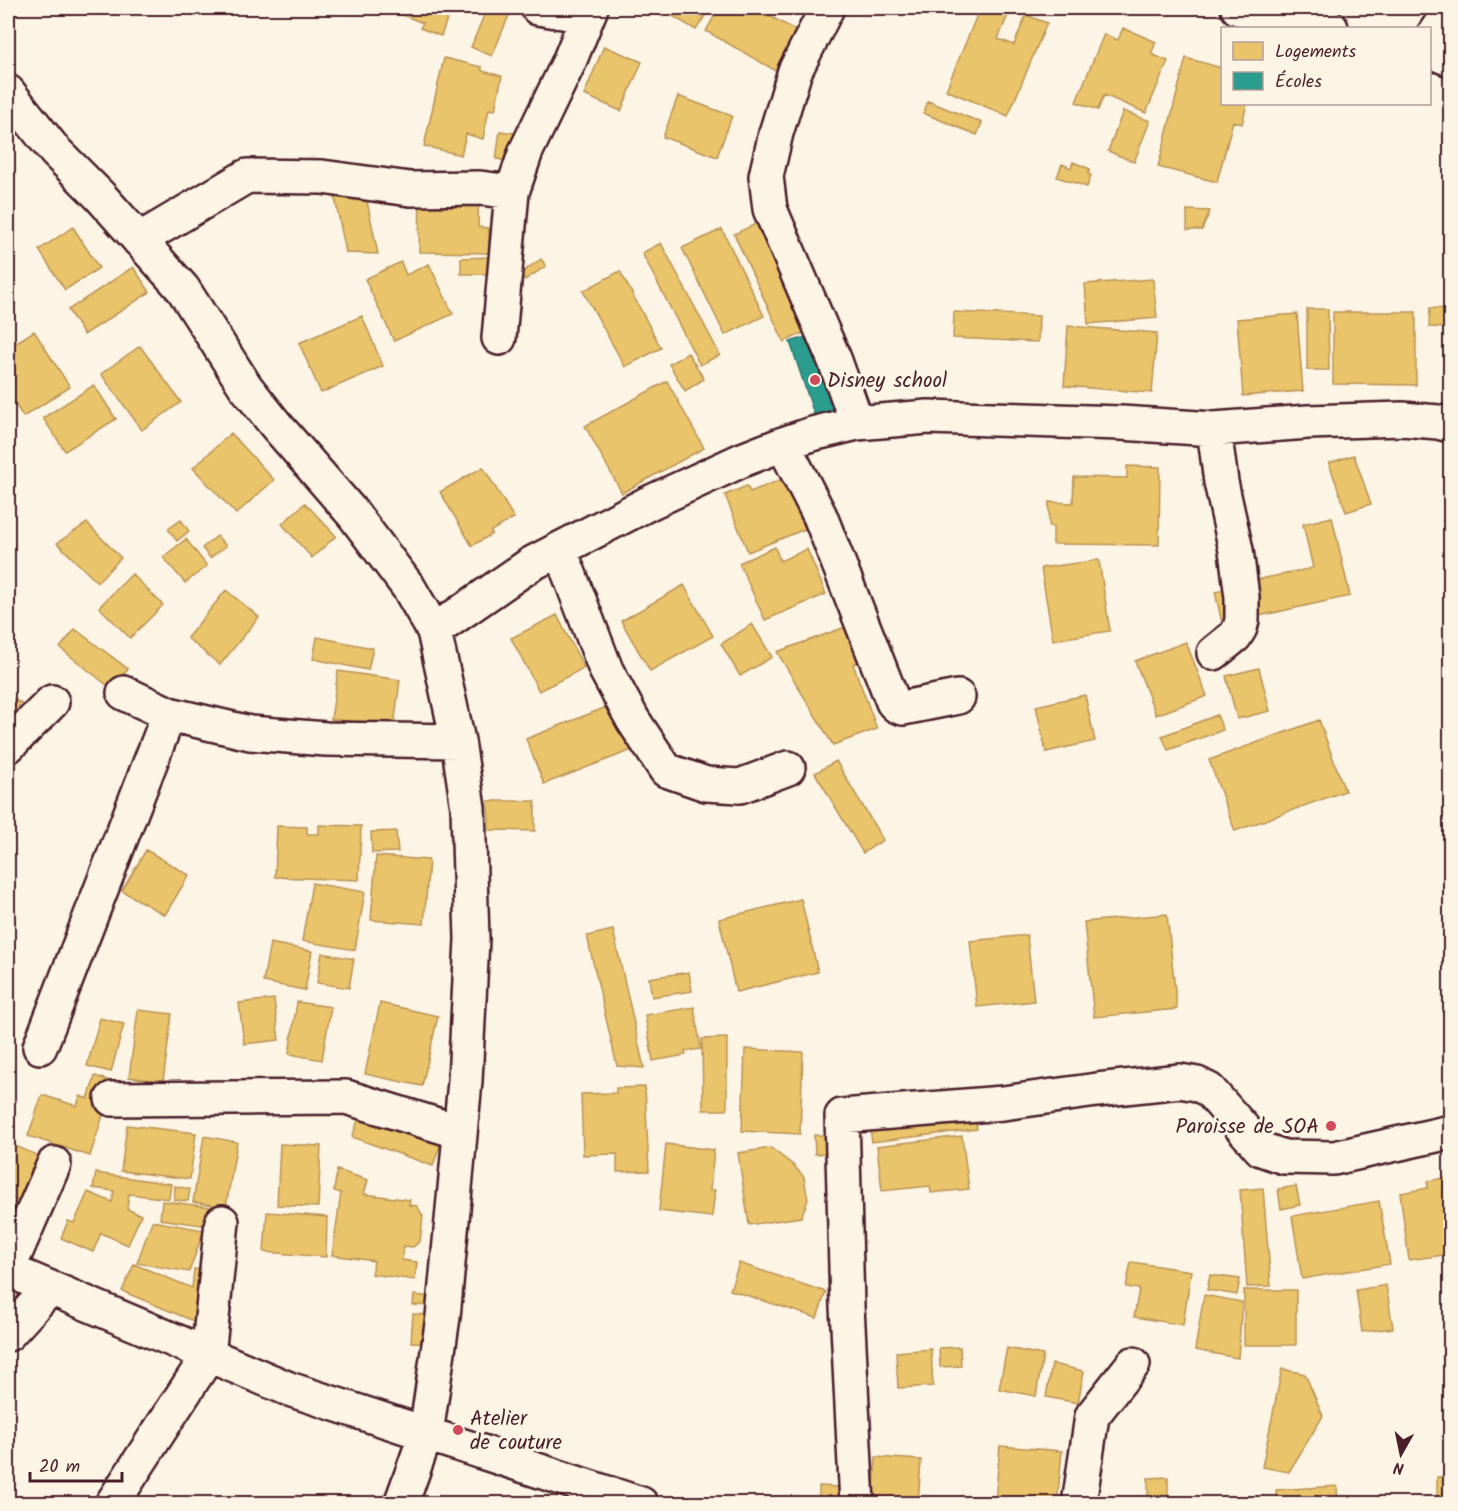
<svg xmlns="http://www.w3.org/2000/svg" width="1458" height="1511" viewBox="0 0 1458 1511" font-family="Kalam,sans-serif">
	<rect width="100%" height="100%" fill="#fcf5e5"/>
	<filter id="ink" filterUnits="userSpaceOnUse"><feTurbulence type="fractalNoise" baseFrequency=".0167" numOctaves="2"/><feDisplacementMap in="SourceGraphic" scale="12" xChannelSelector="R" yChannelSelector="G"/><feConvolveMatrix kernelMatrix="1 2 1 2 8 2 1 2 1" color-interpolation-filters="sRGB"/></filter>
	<g filter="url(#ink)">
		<path fill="#e9c46a" stroke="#b99257" stroke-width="1.5" d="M388,8H451L441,36L420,28L423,23L387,9Z
			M487,8H512L492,56L471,47Z
			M675,8H710L696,30L671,15Z
			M719,8H755L799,32L776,71L706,31Z
			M980,8H1011L998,39L1014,45L1026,15L1047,23L1008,116L946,90Z
			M1123,28L1156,42L1151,54L1168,61L1146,113L1104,95L1098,110L1076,102L1104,34L1118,40Z
			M604,46L642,62L621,111L584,95Z
			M444,58L482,67V71L502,76L495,110L489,109L483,139L466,134L461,155L424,146Z
			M1186,58L1222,68V104H1247L1242,124L1233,121L1217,182L1158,167Z
			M678,96L732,116L717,157L663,137Z
			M928,101L982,123L977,135L923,113Z
			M1123,111L1150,121L1134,162L1108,151Z
			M500,131L514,133L510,161L496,159Z
			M1073,162L1090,169L1088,174L1091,175L1087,187L1057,177L1062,164L1071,168Z
			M363,182L378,254L346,253L333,188Z
			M420,189H479L478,227L489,228V253L419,252Z
			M1187,210L1210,211L1202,230H1187Z
			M760,222L810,330L784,342L734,234Z
			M73,227L99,268L65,290L39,250Z
			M722,229L764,316L725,335L682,248Z
			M661,243L720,355L700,365L642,253Z
			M492,257V274H461V258Z
			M541,259L546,266L525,280L521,273Z
			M401,262L406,275L429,264L453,314L394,341L365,279Z
			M133,267L150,292L84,335L68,310Z
			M620,271L661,348L625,367L583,291Z
			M1153,279L1157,318L1088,324L1085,284Z
			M1430,308L1450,309V328L1429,327Z
			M1307,309H1328L1329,370H1307Z
			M954,312L1039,316L1038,342L953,338Z
			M1333,312H1416V385L1333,384Z
			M1297,314L1303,391L1243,396L1237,319Z
			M362,316L383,366L321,393L299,343Z
			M1068,326L1157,333L1152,393L1064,386Z
			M34,331L70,387L23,417L8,392V348Z
			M140,346L181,402L142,430L101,374Z
			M688,353L704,379L685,391L669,364Z
			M667,381L704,448L622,493L585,426Z
			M94,385L116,419L65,451L43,418Z
			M231,433L274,480L236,514L193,468Z
			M1354,455L1371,504L1346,512L1329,463Z
			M1127,466L1160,467L1159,545L1053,544V527L1049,526V502L1073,503L1074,477L1127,478Z
			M483,467L514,518L491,531L492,534L472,546L440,492Z
			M785,478L805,529L748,552L725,495L747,486L750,492Z
			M305,503L336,536L312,558L282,524Z
			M1332,517L1350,596L1259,616L1251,581L1313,568L1303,524Z
			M181,520L189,531L177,541L168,529Z
			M87,523L121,558L97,582L57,543Z
			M217,536L226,546L210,558L202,548Z
			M186,539L207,566L185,583L163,557Z
			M775,547L780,561L807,549L826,594L765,620L739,563Z
			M1099,560L1110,631L1053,640L1041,568Z
			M132,574L163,605L130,638L99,607Z
			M684,585L713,636L650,671L621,621Z
			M1229,589L1236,624L1223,627L1215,592Z
			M226,590L259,617L220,665L187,638Z
			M557,615L584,668L539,691L511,638Z
			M752,624L772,657L740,676L721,644Z
			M851,625L863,660L853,664L877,729L833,745L777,652Z
			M75,629L128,669L112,689L60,648Z
			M317,637L373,648L368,670L313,659Z
			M1186,642L1207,696L1156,715L1135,661Z
			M1259,668L1270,711L1237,719L1226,676Z
			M338,671L400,680L394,727L331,719Z
			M1085,695L1095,741L1046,752L1036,706Z
			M8,696L21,703L8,726Z
			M614,704L632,750L544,784L526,739Z
			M1217,715L1223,730L1168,750L1162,736Z
			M1319,720L1345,791L1235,831L1209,760Z
			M836,761L883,840L863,853L815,773Z
			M488,801H535V831L489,830Z
			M319,825L361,826L359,880L275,877L277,826L307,827V834H319Z
			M396,831L398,852L372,853L371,832Z
			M146,850L189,875L165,915L122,891Z
			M376,856L429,860L424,924L371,920Z
			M312,883L365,892L355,950L302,941Z
			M801,899L818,972L736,992L719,919Z
			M1167,914L1177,1009L1094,1017L1084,922Z
			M613,930L644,1068L617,1066L587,936Z
			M1027,935L1034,1001L977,1007L970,941Z
			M270,943L312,951L305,990L263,982Z
			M322,953L354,959L349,988L317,983Z
			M689,972L692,991L652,997L649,978Z
			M274,999L279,1040L244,1044L239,1003Z
			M297,1002L331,1007L322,1060L289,1054Z
			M380,1003L438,1016L422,1086L365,1074Z
			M694,1007L701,1049L685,1051L686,1055L653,1061L645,1015Z
			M138,1010L172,1014L163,1082L129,1077Z
			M100,1018L124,1024L111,1072L87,1066Z
			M727,1038V1110H703L702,1039Z
			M745,1049L803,1052L800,1134L742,1131Z
			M95,1076L123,1085L106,1106L90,1156L28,1136L42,1095L77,1106L80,1096L88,1099Z
			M645,1087L649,1171L617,1172V1154L583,1155L581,1094L616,1093V1088Z
			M360,1115L441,1143L433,1166L352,1137Z
			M975,1117L977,1129L872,1142L870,1129Z
			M127,1125L196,1133L190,1179L121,1171Z
			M814,1135H829L830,1153L815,1154Z
			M204,1136L237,1142L226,1207L193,1202Z
			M962,1136L969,1189L931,1193L930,1186L882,1191L877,1146Z
			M280,1144L321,1146L318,1207L277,1205Z
			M666,1144L714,1150L710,1190H715L712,1217L659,1211Z
			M13,1145L44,1158L24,1204L8,1197V1158Z
			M771,1148L793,1165L804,1177L808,1200L801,1217L749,1225L738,1153Z
			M337,1170L368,1180L364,1194L410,1200L409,1205L417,1206L423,1216L420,1241L413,1247L403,1246L402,1260L417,1262L415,1280L372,1274L374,1261L332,1255L341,1193L334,1191Z
			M96,1173L171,1184L169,1199L129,1194L127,1209L141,1215L128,1245L101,1233L93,1252L61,1238L68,1221L74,1223L88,1192L112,1202L114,1191L93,1188Z
			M1450,1177V1254L1409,1260L1400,1193L1428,1188L1427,1181Z
			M175,1186L190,1189L188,1201L174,1200Z
			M1296,1186L1300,1205L1281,1209L1278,1189Z
			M1263,1188L1271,1286L1247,1287L1240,1190Z
			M8,1201L19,1205L10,1228L8,1227Z
			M162,1201L210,1207L208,1226L160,1219Z
			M1379,1201L1390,1264L1302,1279L1292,1216Z
			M267,1212L327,1217L326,1257L264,1252Z
			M152,1221L204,1230L189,1272L137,1263Z
			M1131,1262L1191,1271L1183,1325L1134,1317L1139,1289L1126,1287Z
			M739,1263L826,1292L817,1318L730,1290Z
			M134,1264L192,1288L194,1269L204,1270L198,1323L122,1291Z
			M1210,1275L1240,1279L1237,1295L1207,1290Z
			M1386,1285L1393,1328L1362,1332L1356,1290Z
			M1244,1290H1296V1345H1244Z
			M414,1295L433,1297L432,1306L413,1305Z
			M1204,1295L1242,1302L1238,1358L1195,1350Z
			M413,1314L431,1315L429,1343L411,1342Z
			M960,1347L961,1366L940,1367L939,1348Z
			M1007,1348L1043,1355L1036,1396L999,1389Z
			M931,1349L933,1386L898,1388L896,1352Z
			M1052,1364L1084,1371L1078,1403L1046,1397Z
			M1282,1369L1305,1374L1323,1416L1289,1472L1262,1467Z
			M1000,1446L1062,1451L1057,1504L995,1502Z
			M876,1457L921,1460L918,1504H873Z
			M1450,1476V1504H1437V1477Z
			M1168,1477V1503L1148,1504V1478Z
			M819,1486L840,1487L839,1504H819Z
			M1337,1486L1338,1504H1277L1276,1490Z"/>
		<path fill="#2a9d8f" stroke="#347771" stroke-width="1.5" d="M813,335L839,412L816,420L790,342Z"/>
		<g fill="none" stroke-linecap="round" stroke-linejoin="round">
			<g stroke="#4a1f2b" stroke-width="38">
				<path id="minor" d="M538,8L587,16
					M827,8L795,71L776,133L766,176L770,209L835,361L857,423
					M1238,8L1331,28
					M1430,40L1450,11
					M1430,51L1450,59
					M8,92L55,151L100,196L183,289L245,386L275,424L354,515L409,588L434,631L458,741L468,808L472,939L465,1081L443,1317L426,1434L401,1504
					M139,240L247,176L322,177L410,189L480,188L512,192L526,151L569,62L591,8
					M499,338L512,192
					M1214,429L1221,482L1236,550L1242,597V620L1240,628L1235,636L1214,653
					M783,444L820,516L893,702L897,706L903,708L958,697
					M560,550L606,670L633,720L666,770L706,784L740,786L788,768
					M434,631L531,564L649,503L742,460L783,444L812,434L857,423L928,417L1121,423L1214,429L1308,422L1402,419L1438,422L1450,425
					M124,693L169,714L250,733L326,739L458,741
					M8,746L52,702
					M40,1047L169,714
					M112,1099L346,1097L460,1132
					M8,1270L289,1389L641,1504
					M8,1270L54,1164
					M8,1334L50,1288
					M112,1504L208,1356L222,1222
					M857,1504L847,1306L842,1116L1003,1103L1097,1090L1180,1081L1197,1084L1209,1090L1261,1149L1284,1157L1334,1158L1450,1132
					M1079,1504L1092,1416L1133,1364"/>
			</g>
			<use href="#minor" stroke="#fcf5e5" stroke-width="33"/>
		</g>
	</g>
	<g fill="#d1495b" stroke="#fcf5e5" stroke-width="2">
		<circle cx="815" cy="380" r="6"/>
		<circle cx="1331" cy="1126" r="6"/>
		<circle cx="458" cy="1430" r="6"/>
	</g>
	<g text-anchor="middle" stroke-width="6" stroke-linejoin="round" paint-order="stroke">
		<g font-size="21" fill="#4a1f2b" stroke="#fcf5e5" text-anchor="start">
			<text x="827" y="387">Disney school</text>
			<text x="1319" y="1133" text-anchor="end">Paroisse de SOA</text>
			<text x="470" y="1425">Atelier<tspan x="470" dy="24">de couture</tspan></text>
		</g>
	</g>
	<rect width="1458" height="1511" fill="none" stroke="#fcf5e5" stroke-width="30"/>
	<rect x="15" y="15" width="1428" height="1481" fill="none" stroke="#4a1f2b" stroke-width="2" filter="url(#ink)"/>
	<rect x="1221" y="27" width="210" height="78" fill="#fcf5e5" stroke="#b59f9b" stroke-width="1.5"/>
	<rect x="1233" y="42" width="30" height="18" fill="#e9c46a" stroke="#b59f9b" stroke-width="1.5"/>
	<text x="1275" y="57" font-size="18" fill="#4a1f2b">Logements</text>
	<rect x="1233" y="72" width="30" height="18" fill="#2a9d8f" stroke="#b59f9b" stroke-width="1.5"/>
	<text x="1275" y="87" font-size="18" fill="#4a1f2b">Écoles</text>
	<g transform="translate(1401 1454) rotate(189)" stroke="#fcf5e5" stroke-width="4.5" paint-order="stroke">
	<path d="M0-4.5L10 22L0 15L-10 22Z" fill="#4a1f2b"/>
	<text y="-9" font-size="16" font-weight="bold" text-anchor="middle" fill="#4a1f2b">N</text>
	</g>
	<path d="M30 1472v9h92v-9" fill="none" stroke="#4a1f2b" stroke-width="3"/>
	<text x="39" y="1472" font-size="18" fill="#4a1f2b" stroke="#fcf5e5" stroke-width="4.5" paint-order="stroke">20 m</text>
</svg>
